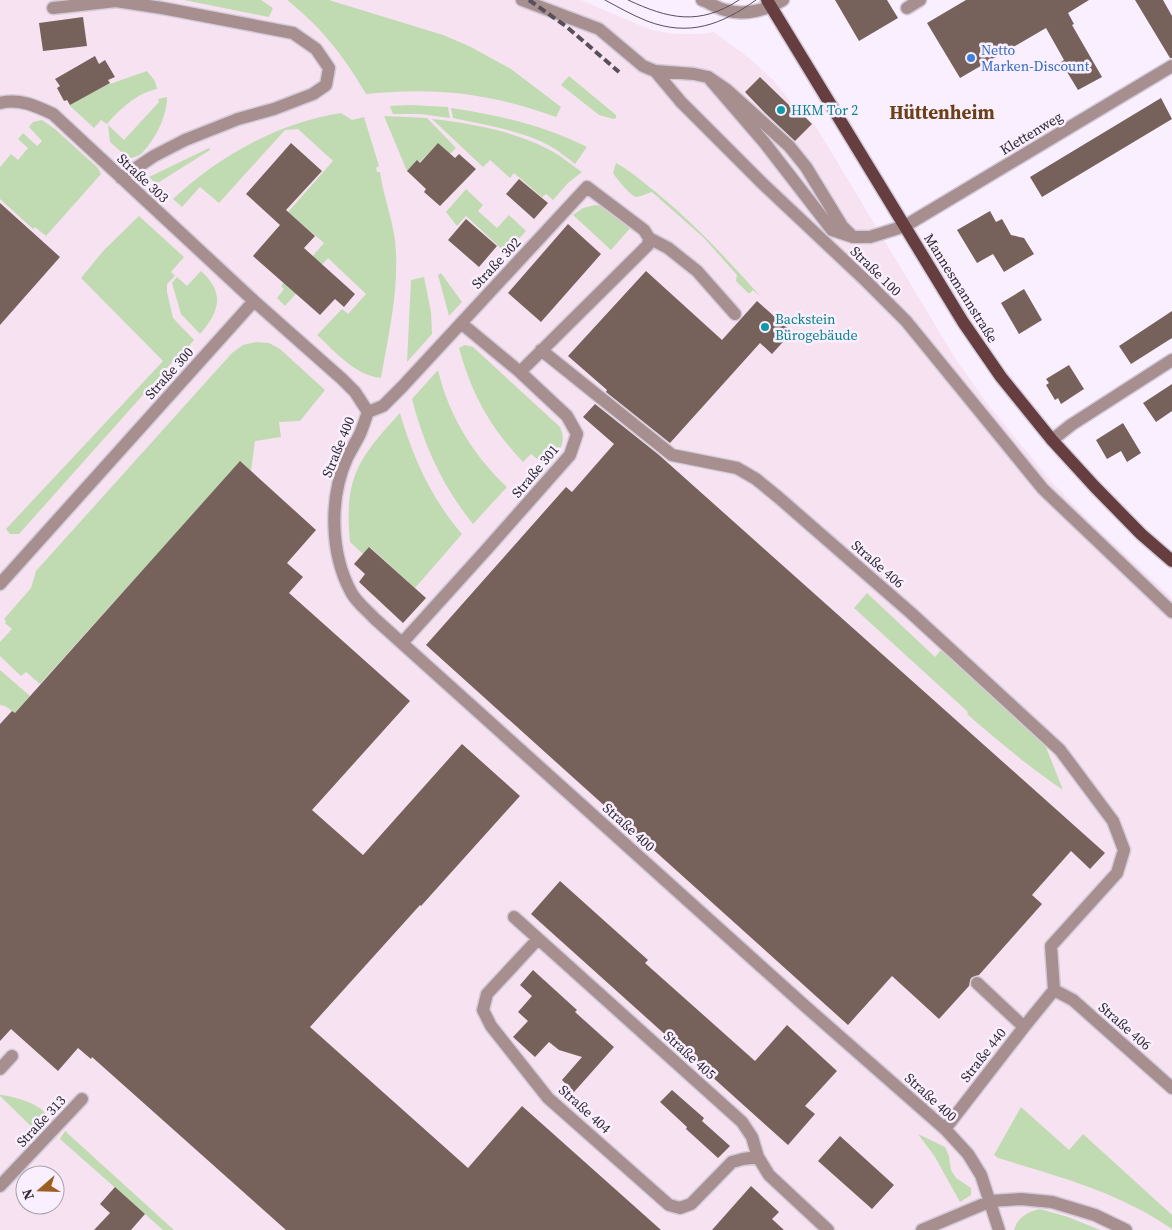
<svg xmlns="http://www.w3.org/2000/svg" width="1172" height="1230" viewBox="0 0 1172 1230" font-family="'Source Serif 4',serif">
	<rect width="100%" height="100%" fill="#f9efff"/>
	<path fill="#f7e2f1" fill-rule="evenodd" d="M0,0H581L651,30L675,34H702L714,32L749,58L773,80L794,106L815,125L955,358L986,402L1049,479L1090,522L1172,598V1230H0ZM25,1175H55V1205H25Z"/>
	<path fill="#c0dbb2" d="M184,0H261L273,8L269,17Z
		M287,0H329L443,35L469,46L511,69L561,107L556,117C489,93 437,87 366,94C344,56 321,27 287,0Z
		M147,71L155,81L157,89C137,93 120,109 107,124L124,140L159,102L158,99L167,97C167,116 156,138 143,152C140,156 133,157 129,159L110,142L108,125L101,120L94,128L69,105L110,83V84Z
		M569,76L616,115V118L614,119L599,115L561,85Z
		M410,105L448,107L450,118L420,114H393L390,106Z
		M451,108C498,115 543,125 587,147L575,164C567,158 559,151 550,146C521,130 485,125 453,118Z
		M341,113L352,120L364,117L379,166L376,168L377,172H380C383,195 392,217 395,240C400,286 389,332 381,378C354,375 336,352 317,335L342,309L348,314L366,294L328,258L285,306L277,298L284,289L281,286L293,273L296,275L324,243L288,212L333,161L298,129L285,130L219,203L200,187L182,207L173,199C220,155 278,123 341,113Z
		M384,116L427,118L456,148L450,154L438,143L419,163L417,161L407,171Z
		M432,119C469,123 513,131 546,148C559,154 570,164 582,172L568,183L553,200L546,194L542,197L514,173L510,178L490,160L483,167Z
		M42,120L55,129L98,168L101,174L46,236L35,227L33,229L0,199V167L11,154L18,160L28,148L18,139L23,133L37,146L42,141L29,127L33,122Z
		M209,148L210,150L156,184L149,177Z
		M616,163C631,171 644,183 657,193C695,224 728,260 761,297L753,290L750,293H748L736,281L737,275L704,238L652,192C647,193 641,197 636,197C631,196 616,178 613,173Z
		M466,189L483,205L478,211L497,228L509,215L526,231L506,253L466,216L457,226L446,212Z
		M595,205L609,208L632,226L611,250L573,215L583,208Z
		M139,216L184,257L171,272L175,276L167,284V292L173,318L194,340L177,360L175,359L19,534H10L6,529L163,361L81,278L104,250Z
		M201,271C225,293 220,311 200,334L181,314L172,283L177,277L187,286Z
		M441,273L462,302L449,316L438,275Z
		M424,277L431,312L432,334L407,362L411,280Z
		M256,342L269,343L280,349L325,390L300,421L279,422L281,437L255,441L251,471L240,462L40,684L26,672L21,676L0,656V642L12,629L5,623L6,621L4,619L31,588L36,571L232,353L243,345Z
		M465,345L473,347L560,427C568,445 557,454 546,466L531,454L523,462C490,427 472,395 459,348Z
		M438,370C449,416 473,455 507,487L473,524C443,487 424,446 412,399Z
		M400,413C413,458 431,498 462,534L415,588L370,547L363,554L350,542C344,477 358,459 400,413Z
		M867,593L935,657L942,649L1044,742L1063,790C1029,767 998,741 967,714L968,712L854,608Z
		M0,670L30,696L15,713L5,706L0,705Z
		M0,1095C10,1095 42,1104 46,1115C48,1122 40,1127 36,1131L0,1096Z
		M1021,1107L1069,1150L1083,1134L1172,1215V1229C1116,1191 1062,1178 998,1158L994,1155Z
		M65,1131L174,1230H163L60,1139Z
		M918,1134L945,1147L949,1156L951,1170L956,1178L971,1188V1195L960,1202L935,1157Z
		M1040,1209L1068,1217L1100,1230H1014C1018,1217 1027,1212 1040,1209Z"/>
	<path fill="#76615b" d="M835,0H887L898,18L859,41Z
		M966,0H1089L1068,13L1074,24L1072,25L1102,77L1078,90L1061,62L1064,60L1046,28L960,78L927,23Z
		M1135,0H1163L1172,16V58H1170Z
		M83,17L87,46L43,51L39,23Z
		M95,56L99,64L105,60L115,77L108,80L110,83L70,105L67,100L64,101L57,88L60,86L55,79Z
		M760,77L792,108L794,106L812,124L795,141L765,113L745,92Z
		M1161,98L1172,119L1042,197L1030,177Z
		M291,143L322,171L286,210L315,236L304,248L355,294L344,307L335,299L320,315L253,256L280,225L246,194Z
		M438,143L455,158L459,154L476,169L440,206L424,192L426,189L407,171L417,160L420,163Z
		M519,179L548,203L534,219L506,194Z
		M0,203L60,257L0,325Z
		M990,211L996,222L1002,219L1011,235L1024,238L1034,254L1004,272L993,254L977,263L957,230Z
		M466,219L497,246L479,267L448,240Z
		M568,224L601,254L541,322L508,293Z
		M646,271L722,340L757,301L792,332L772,354L760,343L670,443L606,392L607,390L568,356Z
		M1024,289L1042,320L1019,334L1001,303Z
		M1172,311V338L1131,364L1119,346Z
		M1069,365L1084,389L1061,404L1058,398L1055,400L1046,385L1049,383L1046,379Z
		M1172,384V411L1156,422L1143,403Z
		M595,404L659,455L1105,853L1090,869L1071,851L1032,895L1042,904L979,975L971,978L969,986L939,1019L892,976L848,1025L426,645L566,487L572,492L614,444L583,417Z
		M1123,423L1141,453L1127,462L1121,451L1107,459L1096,440Z
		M240,461L316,530L287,563L303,577L289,593L410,701L312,810L363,855L462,744L520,796L421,906L420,905L310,1027L468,1168L522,1106L661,1230H286L92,1057L91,1059L78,1048L58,1071L11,1029L0,1041V724L12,711L15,713Z
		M369,547L426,598L403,623L359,582L365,574L354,564Z
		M560,881L648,960L645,963L755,1061L787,1025L837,1071L805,1106L815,1114L788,1145L531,914Z
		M533,970L577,1010L575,1012L614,1047L574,1092L562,1080L582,1057L559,1050L549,1042L535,1057L513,1037L528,1021L518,1012L532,996L520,985Z
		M672,1090L704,1118L702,1121L730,1146L718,1158L686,1129L687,1127L660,1102Z
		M840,1136L894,1185L872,1209L818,1161Z
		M751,1186L779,1212L772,1219L784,1230H712Z
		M115,1187L145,1214L131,1230H94L110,1213L100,1204Z"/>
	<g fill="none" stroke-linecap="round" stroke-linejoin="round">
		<g stroke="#d4cbda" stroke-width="15">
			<path id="minor" d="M522,0L599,29L643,66L655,71L681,102L762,183L866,281L906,321L1043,489L1172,612
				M702,0C710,3 717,8 725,10C744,16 767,10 783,0
				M53,8L116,1L162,8L293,33L316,49L329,68L326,85L313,94L274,109L238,119L185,140L154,156L121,178
				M907,8L920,0
				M655,71L694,74L708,77L727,90L789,146L806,167L842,226L851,235
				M708,77L764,142L832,230L853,237H870L905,226L1172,66
				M0,103C19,98 36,106 53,114L254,301
				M541,350L672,455L737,468L756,479L778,497L911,613L1060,750L1113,821L1124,850L1117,873L1051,946L1054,990L1024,1027L945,1129
				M520,372L648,245L649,238
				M368,412C365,420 363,427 360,434C356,442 351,450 347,458C329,498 330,553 351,592C356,602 367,610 374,618L805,1006L945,1129L968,1154L981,1175L999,1230
				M368,412L383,406L402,387L587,187L644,230L649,238L668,248L697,271L735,314
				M1052,440L1071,425L1172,360
				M0,584L254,301L342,379L355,392L368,412
				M402,643L487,549L570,455L577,434L567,416L520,372L461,323
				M514,917L742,1122L752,1137L758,1157L769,1175L828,1230
				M538,939L487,994L483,1010L491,1026L548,1098L669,1205L680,1208L691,1204L732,1162L743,1159L758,1157
				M977,983L1024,1027
				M1054,990L1073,1000L1172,1088
				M0,1069L12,1056
				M0,1186L82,1099
				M922,1230L991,1201L1021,1199L1052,1202L1095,1215L1126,1230"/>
		</g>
		<g stroke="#d4cbda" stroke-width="15">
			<path id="major" d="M767,0L963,322L1001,377L1052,440L1095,487L1141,534L1172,561"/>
		</g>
		<use href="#minor" stroke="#a88f8f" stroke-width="12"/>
		<use href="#major" stroke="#673e3f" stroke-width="12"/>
		<path stroke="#57505a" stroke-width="1" d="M605,0C618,7 632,15 647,21C689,37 721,25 756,0
			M628,0C669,19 699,26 739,0"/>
		<path stroke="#57505a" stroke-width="4" stroke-dasharray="8 4" stroke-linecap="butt" d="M529,0L567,27L619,72"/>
	</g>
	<circle fill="#3f7fe0" stroke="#f9efff" stroke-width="2" cx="971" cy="58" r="5"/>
	<g fill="#0f9aa8" stroke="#f9efff" stroke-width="2">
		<circle cx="781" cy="110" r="5"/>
		<circle cx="765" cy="327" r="5"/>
	</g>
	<g text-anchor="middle" stroke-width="5" stroke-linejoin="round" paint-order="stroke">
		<g font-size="14" fill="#366cbe" stroke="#f9efff" text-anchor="start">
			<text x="981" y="55">Netto<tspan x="981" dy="16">Marken-Discount</tspan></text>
		</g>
		<g font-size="14" fill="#0d838f" stroke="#f9efff" text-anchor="start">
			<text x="791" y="115">HKM Tor 2</text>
			<text x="775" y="324">Backstein<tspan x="775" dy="16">Bürogebäude</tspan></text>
		</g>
		<g font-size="14" fill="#2c272f" stroke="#f9efff">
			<text transform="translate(1031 133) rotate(-31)" y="5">Klettenweg</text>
			<text transform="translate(143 178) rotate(43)" y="5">Straße 303</text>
			<text transform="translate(496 263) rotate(-47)" y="5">Straße 302</text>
			<text transform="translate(876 271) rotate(44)" y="5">Straße 100</text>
			<text transform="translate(961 288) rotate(58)" y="5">Mannesmannstraße</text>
			<text transform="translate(169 373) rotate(-48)" y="5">Straße 300</text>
			<text transform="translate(338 447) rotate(-68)" y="5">Straße 400</text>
			<text transform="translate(535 471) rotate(-50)" y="5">Straße 301</text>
			<text transform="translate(878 564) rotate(41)" y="5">Straße 406</text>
			<text transform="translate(629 827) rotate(42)" y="5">Straße 400</text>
			<text transform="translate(1125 1026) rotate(41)" y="5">Straße 406</text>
			<text transform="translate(690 1055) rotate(42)" y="5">Straße 405</text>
			<text transform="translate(983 1055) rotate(-52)" y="5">Straße 440</text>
			<text transform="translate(931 1097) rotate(42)" y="5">Straße 400</text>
			<text transform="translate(585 1109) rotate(42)" y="5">Straße 404</text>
			<text transform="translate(41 1121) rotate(-47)" y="5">Straße 313</text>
		</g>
		<g font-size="19" font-weight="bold" fill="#6c4119" stroke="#f9efff">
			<text x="942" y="119">Hüttenheim</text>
		</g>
	</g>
	<g transform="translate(40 1190) rotate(250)"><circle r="24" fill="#f9efff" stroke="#a79fac"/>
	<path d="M0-4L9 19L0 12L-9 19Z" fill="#9b5e23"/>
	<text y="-8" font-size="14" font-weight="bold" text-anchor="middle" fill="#2c272f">N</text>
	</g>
</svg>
